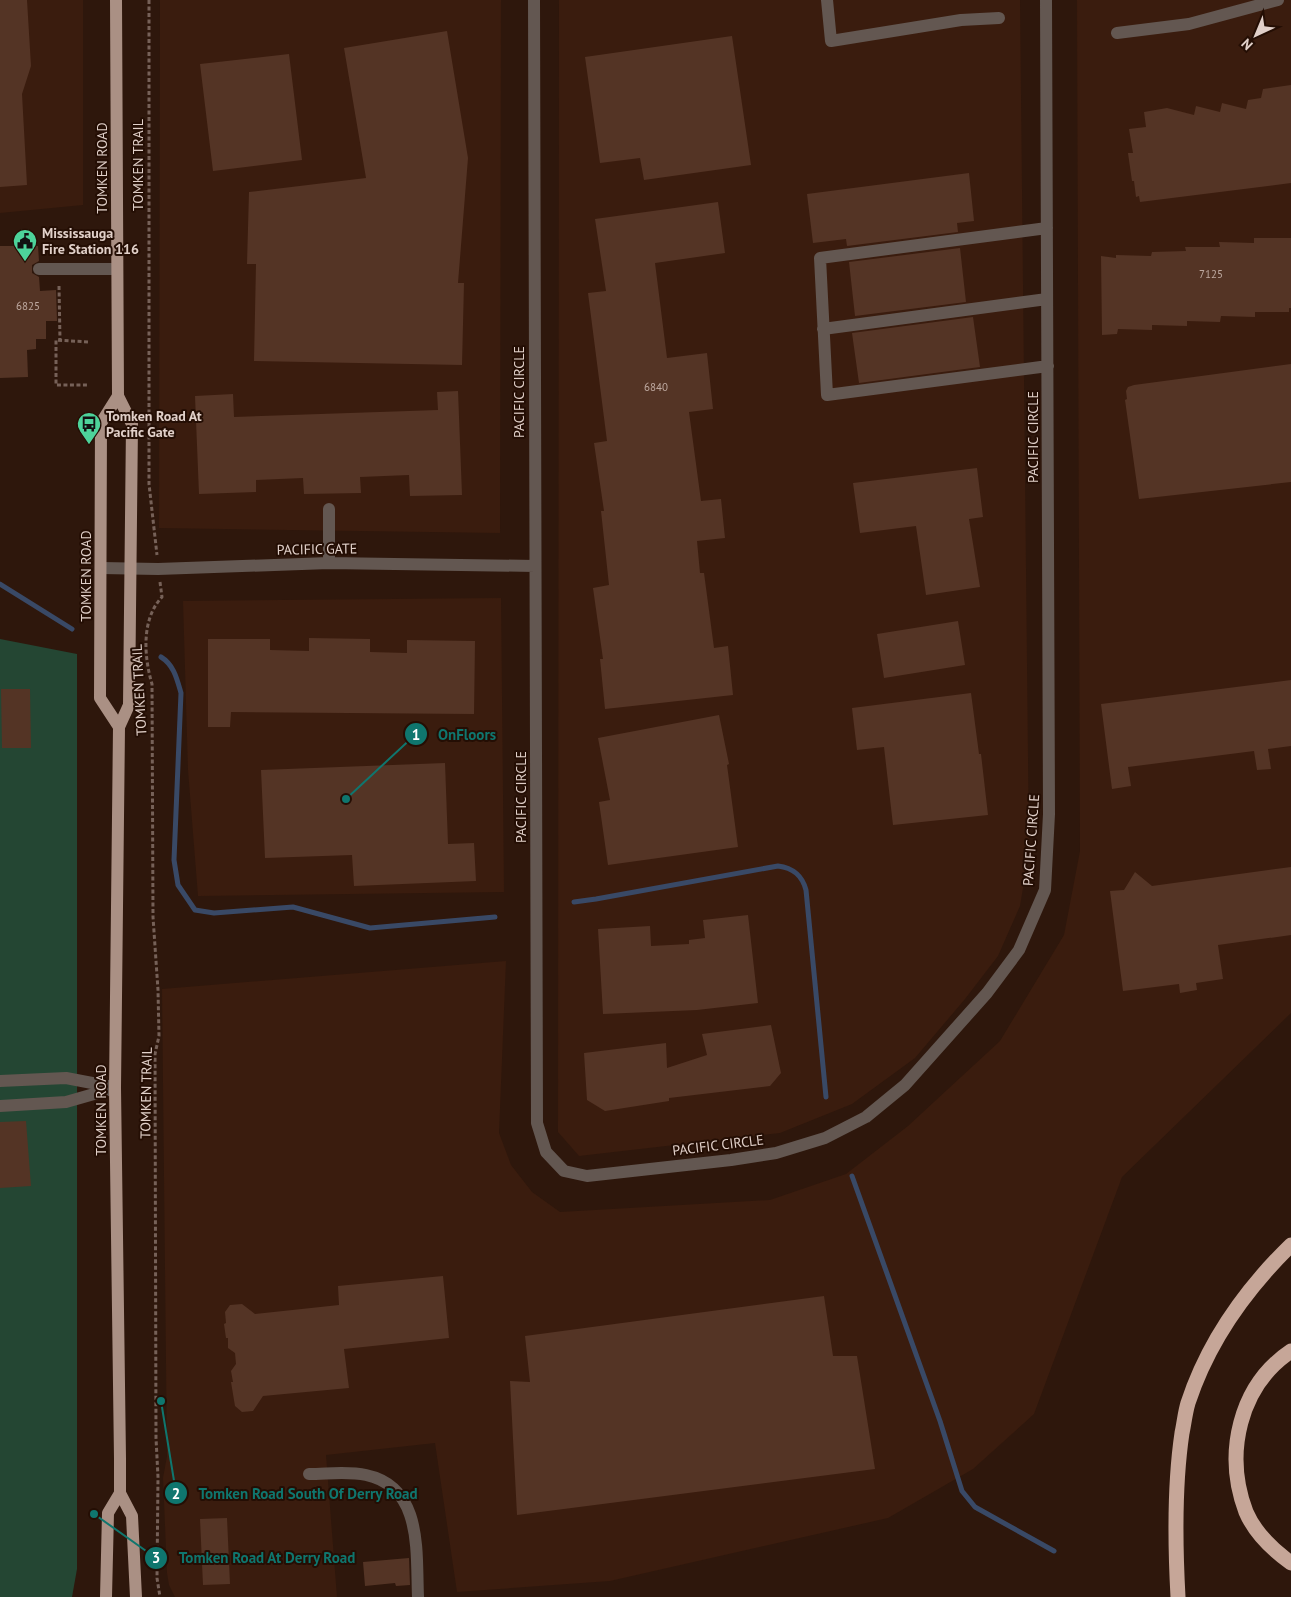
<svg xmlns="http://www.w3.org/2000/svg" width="1291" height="1597" viewBox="0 0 1291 1597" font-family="'PT Sans',sans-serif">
	<rect width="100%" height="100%" fill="#2e170c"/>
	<path fill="#3a1c0e" d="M0,0H83V205L0,213Z
		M160,0H501L500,533L159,528Z
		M559,0H1020L1029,852L1020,906L998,956L965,999L915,1058L852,1104L780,1133L579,1156L558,1132Z
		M1077,0H1291V1013L1122,1177L1034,1414L973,1469L888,1518L610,1581L457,1592L435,1443L326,1455L337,1597H175L169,1585L167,1573L163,1478L167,1456L162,989L506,961L499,1133L511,1165L532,1192L560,1212L770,1200L846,1174L908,1126L1000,1041L1064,935L1080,851Z
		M501,598L504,892L198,896L188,770L183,601Z"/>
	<path fill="#244633" d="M0,639L77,654V1569L72,1597H0Z"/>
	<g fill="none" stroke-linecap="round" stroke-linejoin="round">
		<path stroke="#394966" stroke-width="5" d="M0,584L72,629
			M161,657C174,665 177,679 181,693L174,860L178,885L195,910L214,913L293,907L370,928L495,917
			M574,902L596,899L778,866C793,868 802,875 806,890L826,1097
			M852,1176L940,1421L962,1491L975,1507L1054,1551"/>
	</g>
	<path fill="#543425" d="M0,0H27L31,66L22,94L27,185L0,187Z
		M447,31L468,158L458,283H464L462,365L254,361L256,264H247L249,192L366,178L344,48Z
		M732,36L751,165L644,180L640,158L600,163L585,57Z
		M289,54L302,160L213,171L200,64Z
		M1291,85V183L1140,202L1139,196L1136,197L1134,181H1132L1128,153H1133L1129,129L1146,127L1144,112L1167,108L1194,115L1196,106L1220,112L1222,103L1246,109L1248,100L1261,98L1263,89Z
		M969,173L974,221L957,223L958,232L847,246L846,239L813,243L807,194Z
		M718,202L725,253L655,263L667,358L707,353L713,409L689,412L701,501L721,499L725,538L697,541L700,573H704L714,648L728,646L733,695L605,709L600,659H603L593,588L609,585L601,511H604L594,443L607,441L588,293L606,291L595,219Z
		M1254,238H1291V308H1289V312H1255V317L1221,316L1220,322L1187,321V326L1152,325V330L1118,329L1117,334L1102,335L1101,256L1116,258V255L1151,256L1152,252L1186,251L1185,247H1220L1219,242L1254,243Z
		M0,246H38L39,261L32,265V273L39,277L40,291L56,290L57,321H46V339H36V349L27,350L28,377L0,378Z
		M960,248L966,302L855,316L849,262Z
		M973,317L980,367L859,383L852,333Z
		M1291,364V482L1139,499L1125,400L1127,399L1126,391L1128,387L1134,385Z
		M458,391L462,495L410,496L409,475L360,477L361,493L304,494L303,478L256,480V492L199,494L195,396L233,394L234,417L438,410L437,392Z
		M977,468L983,517L969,519L980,587L926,595L916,526L860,533L853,483Z
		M958,621L965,665L884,678L877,634Z
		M309,638L370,639V652L407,653V640L475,641L474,714L231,712L230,727H208V639H270V650L309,651Z
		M1291,680V746L1268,749L1271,769L1257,770L1254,751L1128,767L1131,786L1112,789L1101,704Z
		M1,689H30L31,748H2Z
		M971,693L979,754H981L988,815L893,825L884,747L857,750L852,708Z
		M719,715L729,764L727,765L738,847L608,865L599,802L610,800L598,738Z
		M445,763L448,844L474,843L476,881L354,886L352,855L265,858L261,770Z
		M1291,867V935L1218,945L1223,979L1196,983L1197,990L1180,993L1179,984L1123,991L1110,891L1124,890L1135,872L1152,886Z
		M748,915L758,1003L697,1010L603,1014L598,929L650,926L651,946L689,944V940L705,938L703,920Z
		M771,1025L781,1073L770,1086L669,1098V1101L605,1111L587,1100L584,1053L666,1043L667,1068L707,1055L702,1034Z
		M26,1121L31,1186L0,1188V1122Z
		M443,1276L449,1338L344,1349L349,1388L263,1396L253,1411L242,1412L235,1406L231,1382H233L231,1371L236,1364L235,1353L228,1348V1338H226L224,1324L226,1323L225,1312L230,1305L242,1304L255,1314L339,1305L338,1286Z
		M824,1296L833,1356H857L875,1469L517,1515L510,1381L530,1382L525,1336Z
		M227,1518L230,1584L203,1585L200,1519Z
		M409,1558L410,1585L396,1586L395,1583L365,1586L363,1562Z"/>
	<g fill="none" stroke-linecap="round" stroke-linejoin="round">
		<path stroke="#766158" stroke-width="3" stroke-dasharray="4 2.5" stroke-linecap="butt" d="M149,0V484L157,555
			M59,286L60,340
			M88,342L56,340V385H88
			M160,582L162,597C141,619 144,657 152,684L153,917L158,990L159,1036L155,1054L156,1438L158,1477L157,1578L160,1597"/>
		<path stroke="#635751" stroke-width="12" d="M534,0L537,1123L546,1152L564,1171L587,1176L731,1160L776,1153L825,1138L866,1117L905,1085L987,993L1019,950L1045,890L1049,814L1046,0
			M827,0L831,41L961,20L999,18
			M1117,33L1189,24L1278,0
			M1047,228L820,258L827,395L1048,366
			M39,269H117
			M823,329L1047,299
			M329,509V563
			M101,568L158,569L329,563L535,566
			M0,1081L66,1078L113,1087
			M0,1106L66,1102L115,1088
			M309,1474C327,1474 348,1471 366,1475C423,1487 416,1552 418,1597"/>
		<path stroke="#aa9084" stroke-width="12" d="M116,0L118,396L132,424L129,705L119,727L115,1088L120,1458V1493L132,1516L136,1597
			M118,396L101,423L100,698L119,727
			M106,1597L108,1513L120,1493"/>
		<path stroke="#c6a698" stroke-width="15" d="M1291,1351C1239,1386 1224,1454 1246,1512C1255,1533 1273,1550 1291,1563
			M1178,1597C1175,1543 1174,1487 1182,1433C1184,1424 1185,1413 1188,1403C1208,1342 1245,1290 1291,1245"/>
	</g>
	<defs>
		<g id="civic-pin" transform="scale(1.25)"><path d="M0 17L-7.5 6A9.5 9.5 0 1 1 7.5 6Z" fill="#4dd39a" stroke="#240e04"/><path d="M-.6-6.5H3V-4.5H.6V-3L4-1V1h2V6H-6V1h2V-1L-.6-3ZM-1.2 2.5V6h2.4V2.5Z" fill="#111"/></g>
		<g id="bus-pin" transform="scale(1.25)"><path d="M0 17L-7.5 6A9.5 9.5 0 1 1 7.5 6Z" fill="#4dd39a" stroke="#240e04"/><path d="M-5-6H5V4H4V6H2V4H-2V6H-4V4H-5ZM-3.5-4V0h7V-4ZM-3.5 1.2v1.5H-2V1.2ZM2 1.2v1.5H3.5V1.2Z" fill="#111"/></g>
	</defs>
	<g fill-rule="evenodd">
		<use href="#civic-pin" x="25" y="241"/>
		<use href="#bus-pin" x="89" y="424"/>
	</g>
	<g text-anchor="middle" stroke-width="4" stroke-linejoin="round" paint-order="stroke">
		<g font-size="11" fill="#bea9a0">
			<text x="1211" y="278">7125</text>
			<text x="28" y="310">6825</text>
			<text x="656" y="391">6840</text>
		</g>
		<g font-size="14" fill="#e1d0c9" stroke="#240e04">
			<text transform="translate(138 165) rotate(-90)" y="5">TOMKEN TRAIL</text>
			<text transform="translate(102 168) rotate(-90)" y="5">TOMKEN ROAD</text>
			<text transform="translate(519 392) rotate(-90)" y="5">PACIFIC CIRCLE</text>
			<text transform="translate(1033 437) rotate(-90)" y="5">PACIFIC CIRCLE</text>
			<text transform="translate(317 549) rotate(-1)" y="5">PACIFIC GATE</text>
			<text transform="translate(86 576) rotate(-90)" y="5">TOMKEN ROAD</text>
			<text transform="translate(139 690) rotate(-93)" y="5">TOMKEN TRAIL</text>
			<text transform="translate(521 797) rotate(-90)" y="5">PACIFIC CIRCLE</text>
			<text transform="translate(1031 840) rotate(-86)" y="5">PACIFIC CIRCLE</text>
			<text transform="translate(146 1093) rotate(-89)" y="5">TOMKEN TRAIL</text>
			<text transform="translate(101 1110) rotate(-90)" y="5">TOMKEN ROAD</text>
			<text transform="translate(718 1145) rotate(-7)" y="5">PACIFIC CIRCLE</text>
		</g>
		<g font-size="14" font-weight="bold" fill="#e1d0c9" stroke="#240e04" text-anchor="start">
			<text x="42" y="238">Mississauga<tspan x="42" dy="16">Fire Station 116</tspan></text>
			<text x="106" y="421">Tomken Road At<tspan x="106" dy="16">Pacific Gate</tspan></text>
		</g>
	</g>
	<path fill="none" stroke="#0f766e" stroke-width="2" d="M346 799L416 734M161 1401L176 1493M94 1514L156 1558"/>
	<g fill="#0f766e" stroke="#240e04" stroke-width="2">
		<circle cx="346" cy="799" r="5"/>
		<circle cx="161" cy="1401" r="5"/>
		<circle cx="94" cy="1514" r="5"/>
		<circle cx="416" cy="734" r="12"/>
		<circle cx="176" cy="1493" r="12"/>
		<circle cx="156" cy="1558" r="12"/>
	</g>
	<g font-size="15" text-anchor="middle" font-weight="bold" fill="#fff">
		<text x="416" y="740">1</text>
		<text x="176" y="1499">2</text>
		<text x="156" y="1563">3</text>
	</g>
	<g font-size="15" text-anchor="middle" font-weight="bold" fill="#0f766e" stroke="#240e04" stroke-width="4" stroke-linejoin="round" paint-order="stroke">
		<text x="467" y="740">OnFloors</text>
		<text x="308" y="1499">Tomken Road South Of Derry Road</text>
		<text x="267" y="1563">Tomken Road At Derry Road</text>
	</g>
	<g transform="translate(1256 35) rotate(224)" stroke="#240e04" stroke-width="4" paint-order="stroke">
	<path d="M0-4L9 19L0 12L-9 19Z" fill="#e1d0c9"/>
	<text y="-8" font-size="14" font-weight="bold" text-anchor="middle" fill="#e1d0c9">N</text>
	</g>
</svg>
